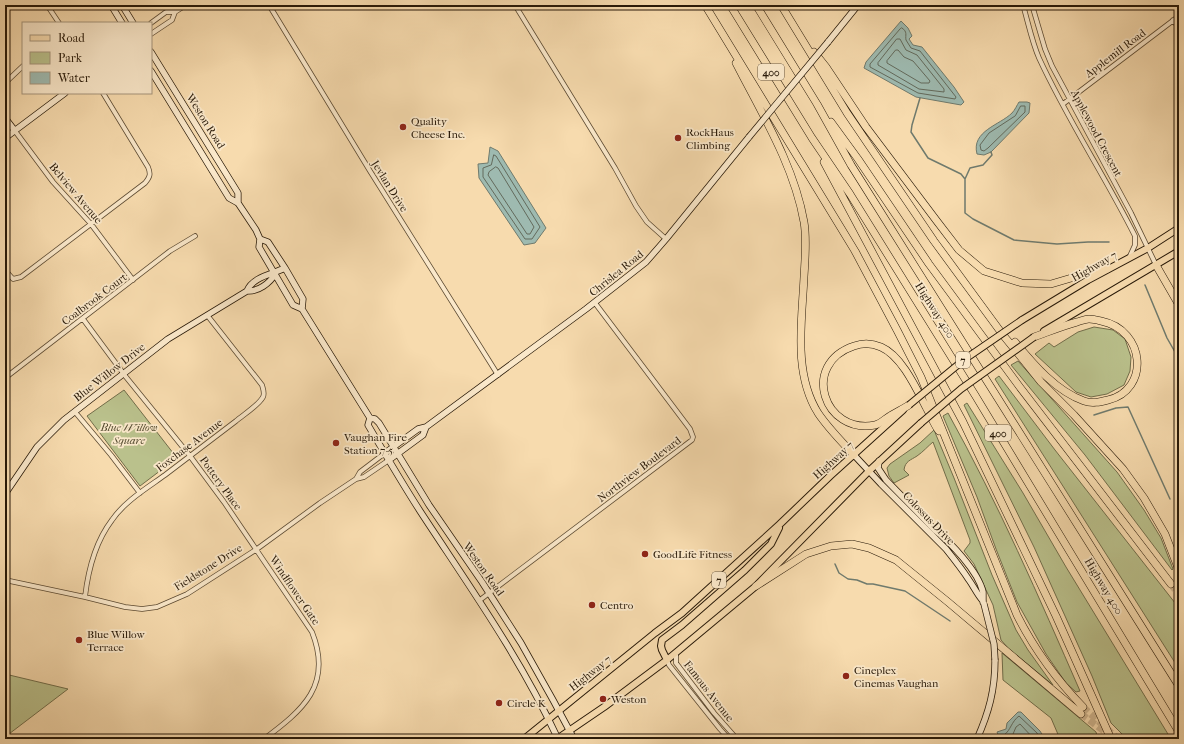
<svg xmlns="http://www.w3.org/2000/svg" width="1184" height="744" viewBox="0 0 1184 744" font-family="'IM FELL French Canon',serif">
	<rect width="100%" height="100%" fill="#f7dbae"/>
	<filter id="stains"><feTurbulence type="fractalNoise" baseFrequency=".005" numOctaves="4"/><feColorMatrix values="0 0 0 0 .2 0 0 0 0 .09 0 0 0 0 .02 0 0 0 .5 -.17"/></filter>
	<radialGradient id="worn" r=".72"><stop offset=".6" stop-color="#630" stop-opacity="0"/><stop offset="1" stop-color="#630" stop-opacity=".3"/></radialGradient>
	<path fill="#bac18c" stroke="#716d4a" d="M1094,327L1113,330L1125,339L1131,357L1130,371L1124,385L1107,394L1091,397L1076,392L1035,354L1049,343L1054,347L1078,332Z
		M1018,361L1117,472L1144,510L1161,538L1173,569L1172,570L1085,455L1011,365Z
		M999,376L1055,450L1179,608V669L995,379Z
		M124,390L177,458L140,486L87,416Z
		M967,403L1023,493L1066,567L1171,739H1127L1111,723L1092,676L1034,547L964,405Z
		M948,413C998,503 1039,597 1080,691L1076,692L1066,683L1046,654L1017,602L996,549L977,497L943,416Z
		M934,430L954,478L992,575L1016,630L1028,650L1053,685L1009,649L1001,640L993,605L974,564L964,551L970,543V540L933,442C928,446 923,452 917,456C911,460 905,461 904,470L909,475L894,483L889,476L887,468L890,464L920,443Z
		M1002,653L1096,732L1098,739H1060L1051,718L1003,680Z
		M5,674L68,689L5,737Z"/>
	<path fill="#9ebab0" stroke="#6f7a6d" d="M901,21L908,28L912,36L909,39L913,45L922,47L954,87L964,102L961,105L916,97L864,68L866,62Z
		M1019,102H1027L1030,103L1029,113L991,152L984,155L977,154C971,131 1000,125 1012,113C1015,110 1017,105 1019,102Z
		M490,147L498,151L546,228L535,243L524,245L479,178L478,164L488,163Z
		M1018,712H1021L1040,731L1045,739H998L999,737L997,732L1006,729L1007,723Z"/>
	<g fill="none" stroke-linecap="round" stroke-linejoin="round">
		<path stroke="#636a5c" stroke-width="1" d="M902,28C908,32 905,35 906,40L911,48L920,51L956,97L955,99L918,93L870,67V64L900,29Z
			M897,39H900L906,50L917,55L944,89V92L919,89L878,65V63Z
			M896,50H898L904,57L913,61L930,81L929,83H921L887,63V61Z
			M1021,106H1025V112L988,148L984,151L981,150L980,145L989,133L1015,116Z
			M494,155L496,156L540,227L532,239H525L483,177V168L491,165Z
			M496,167L498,168L534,227L530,234H527L488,175L489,172Z
			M1003,739L1004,735C1011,730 1011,722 1019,716L1037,733L1040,739
			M1008,739L1013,734L1016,727L1020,724L1034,739"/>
		<path stroke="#6f7a6d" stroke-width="1.5" d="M920,98L912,125L911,132L928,158L961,174L965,179
			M991,152L992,155L983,165L970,168L965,179V213L973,219L1014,240L1057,244L1088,242H1109
			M1145,285L1167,338L1179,359
			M1094,415L1116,408L1128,407L1170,499
			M835,564L839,573L848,579L857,580L867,584H873L905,591L950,621"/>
		<path stroke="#ceb48d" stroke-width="7" stroke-dasharray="7 3.5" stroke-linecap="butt" d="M1171,584L1179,595
			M1083,707L1118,739
			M1081,714L1104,731"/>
		<g stroke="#5c4a32" stroke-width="5.5">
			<path id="street" d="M47,5L59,23
				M269,5L370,171L498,375
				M515,5L615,168L636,206L647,222L666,239
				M1023,5C1028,22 1032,42 1039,58C1067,119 1105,176 1135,236V245L1129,258
				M1032,5L1045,49L1052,66L1131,213L1156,265
				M1173,20L1179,28
				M151,23L166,12H175
				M151,34L172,20L175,12L186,5
				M5,83L23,66
				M1063,104L1179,16
				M15,131L53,182L91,224L133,280
				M5,270L13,279L21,277L145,183C150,177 151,174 148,167L103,93
				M83,319L126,377L190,456L224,502L312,632C333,685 303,710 264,739
				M5,378L170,251L195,236
				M75,412L111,455L140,493
				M356,479L360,472L385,453
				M5,580L85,597L125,607L142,609L157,607L187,594L257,549L320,503L356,479L364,477L389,460
				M85,597C88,571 96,541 112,520C125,501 147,488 165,475C189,457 212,439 236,421C243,415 259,405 263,397C265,393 263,389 262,385L207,315
				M480,600L692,440L693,437L690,429L595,303
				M676,653V663L714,713L737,739
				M667,660L669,665L720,729L729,739"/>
		</g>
		<g stroke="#281908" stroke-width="7">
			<path id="secondary" d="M111,5L122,23
				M122,5L133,23
				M828,42L858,5
				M151,52L238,193V203
				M151,71L229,198L238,203L256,230L260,239L259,247L293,305L302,309L370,418L368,425C385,454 402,483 420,511C469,586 520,657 558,739
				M5,118L15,131
				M5,138L65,93
				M260,239L268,242L285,268L303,299L302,309
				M247,291C252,277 273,274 285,268
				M370,418L375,419L379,423L429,505L482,582L521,643L553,700L574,739
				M385,453L418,429L426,427L586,309L646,262L666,239L749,137
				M854,455L881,484L946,549C954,559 962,569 969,580C974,587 977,594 983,601
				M389,460L423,435L426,427
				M879,461L878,468L886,480L935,530C951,543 978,571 983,592C983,595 983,599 983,602
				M5,494L37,447L64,420L168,339L247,291C258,292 270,283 275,274
				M977,739C989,712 995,690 995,660"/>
		</g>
		<g stroke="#281908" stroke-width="8">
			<path id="primary" d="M1022,320L1088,280L1148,248L1179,228
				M1044,331L1179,251
				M667,660L662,650L661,646L662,640L682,625L745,570L771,544L779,528
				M524,739L655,633L682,613L780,524L830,476L903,410
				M557,739L604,707L667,660L756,586L869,471L921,423"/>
		</g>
		<g stroke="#281908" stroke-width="8">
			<path id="highway" d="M705,5L855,251L897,330L921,377L1017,615C1034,649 1056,679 1083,707
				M730,5L812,138L850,194L975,395L1179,732
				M756,5L817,104L851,165L1179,686
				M781,5L847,113L934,241L1003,335L1025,362L1041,382L1074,415L1123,469L1144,498L1165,534L1179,570
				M814,52L826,67L866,127L936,220L959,250L984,271L1022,283L1051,284L1095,271L1107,269
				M736,63C762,114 794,165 804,222C807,239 805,259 804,277C802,321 793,373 818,413C828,428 842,442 854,455
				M831,122L858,159L929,264L1019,386L1171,584
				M824,162L963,422L1056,616L1111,739
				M1156,265L1179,305
				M1015,342C1034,365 1056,391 1084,401C1092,404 1100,402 1108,400C1150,390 1146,330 1101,321C1097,320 1093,319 1089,319C1085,319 1081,321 1077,322C1062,326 1048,332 1034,337
				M909,405C903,409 896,412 890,416C885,419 880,424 875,425C824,435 800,364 854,346C862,343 872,343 881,347C902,356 917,390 927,409C931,416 934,425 939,431
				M756,586L806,554L831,546L852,544L869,548L896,560L948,602L1081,714"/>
		</g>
		<use href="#street" stroke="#fae8ca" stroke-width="4"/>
		<use href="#secondary" stroke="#fae8ca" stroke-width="5.5"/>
		<use href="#primary" stroke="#f7dbae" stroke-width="6"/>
		<use href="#highway" stroke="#f7dbae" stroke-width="7"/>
		<g stroke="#281908" stroke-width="7" stroke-linecap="butt">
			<path id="secondary-bridge" d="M749,137L828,42
				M984,604L994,644L995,660"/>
		</g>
		<g stroke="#281908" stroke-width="8" stroke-linecap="butt">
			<path id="primary-bridge" d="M909,405L965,359L1022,320
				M921,423L961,389L1034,337"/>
		</g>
		<use href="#secondary-bridge" stroke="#fae8ca" stroke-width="5.5"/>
		<use href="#primary-bridge" stroke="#f7dbae" stroke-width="6"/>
	</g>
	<g fill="#8f2418" stroke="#fae8ca" stroke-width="1.5">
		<circle cx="403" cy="127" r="4"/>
		<circle cx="678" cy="138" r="4"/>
		<circle cx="336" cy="443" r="4"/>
		<circle cx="645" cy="554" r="4"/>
		<circle cx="592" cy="605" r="4"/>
		<circle cx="79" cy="640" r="4"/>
		<circle cx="846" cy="676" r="4"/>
		<circle cx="603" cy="699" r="4"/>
		<circle cx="499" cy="703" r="4"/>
	</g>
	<g text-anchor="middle" stroke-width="3.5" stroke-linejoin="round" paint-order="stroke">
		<g fill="#fae8ca" stroke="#675742" stroke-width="1">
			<rect x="758" y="64" width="26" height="16" rx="3"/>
			<rect x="956" y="352" width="14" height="16" rx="3"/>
			<rect x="985" y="425" width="26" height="16" rx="3"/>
			<rect x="712" y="572" width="14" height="16" rx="3"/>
		</g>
		<g font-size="10" font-weight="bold" fill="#281908">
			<text x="771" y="76">400</text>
			<text x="963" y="364">7</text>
			<text x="998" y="437">400</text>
			<text x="719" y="584">7</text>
		</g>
		<g font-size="11" fill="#281908" stroke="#fae8ca">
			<text transform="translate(1115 53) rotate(-37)" y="4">Applemill Road</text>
			<text transform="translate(206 121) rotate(58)" y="4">Weston Road</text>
			<text transform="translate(1097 133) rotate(62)" y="4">Applewood Crescent</text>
			<text transform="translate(390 186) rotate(58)" y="4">Jevlan Drive</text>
			<text transform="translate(76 193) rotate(50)" y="4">Belview Avenue</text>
			<text transform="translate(1094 266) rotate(-29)" y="4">Highway 7</text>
			<text transform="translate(616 273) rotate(-39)" y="4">Chrislea Road</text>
			<text transform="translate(94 299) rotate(-37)" y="4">Coalbrook Court</text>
			<text transform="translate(935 310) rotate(58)" y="4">Highway 400</text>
			<text transform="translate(109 372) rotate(-38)" y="4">Blue Willow Drive</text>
			<text transform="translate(189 445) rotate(-37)" y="4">Foxchase Avenue</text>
			<text transform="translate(833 460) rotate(-42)" y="4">Highway 7</text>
			<text transform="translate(639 469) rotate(-37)" y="4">Northview Boulevard</text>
			<text transform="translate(221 483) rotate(54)" y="4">Pottery Place</text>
			<text transform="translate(929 518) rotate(46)" y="4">Colossus Drive</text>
			<text transform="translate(208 567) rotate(-32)" y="4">Fieldstone Drive</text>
			<text transform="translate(484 569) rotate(55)" y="4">Weston Road</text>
			<text transform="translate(1104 586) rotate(59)" y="4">Highway 400</text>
			<text transform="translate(295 590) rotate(56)" y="4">Windflower Gate</text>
			<text transform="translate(590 673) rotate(-38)" y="4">Highway 7</text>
			<text transform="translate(709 691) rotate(52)" y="4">Famous Avenue</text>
		</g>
		<g font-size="11" fill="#281908" stroke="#fae8ca" text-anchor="start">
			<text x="411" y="125">Quality<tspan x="411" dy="13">Cheese Inc.</tspan></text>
			<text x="686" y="136">RockHaus<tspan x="686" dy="13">Climbing</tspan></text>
			<text x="344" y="441">Vaughan Fire<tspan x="344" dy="13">Station 7-5</tspan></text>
			<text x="653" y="558">GoodLife Fitness</text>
			<text x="600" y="609">Centro</text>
			<text x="87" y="638">Blue Willow<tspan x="87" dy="13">Terrace</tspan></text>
			<text x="854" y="674">Cineplex<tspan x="854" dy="13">Cinemas Vaughan</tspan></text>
			<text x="611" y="703">Weston</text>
			<text x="507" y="707">Circle K</text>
		</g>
		<g font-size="11" font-style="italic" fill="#544b30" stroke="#fae8ca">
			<text x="129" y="431">Blue Willow<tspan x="129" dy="13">Square</tspan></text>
		</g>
	</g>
	<rect width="1184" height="744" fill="none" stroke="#f7dbae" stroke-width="20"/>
	<rect x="6" y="6" width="1172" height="732" fill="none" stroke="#281908" stroke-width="2"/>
	<rect x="10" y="10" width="1164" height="724" fill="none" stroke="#281908"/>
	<rect x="22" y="22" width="130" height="72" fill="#fae8ca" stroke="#a6957c"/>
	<rect x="30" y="35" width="20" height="6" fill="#f7dbae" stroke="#a6957c"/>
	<text x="58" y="42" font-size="12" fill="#281908">Road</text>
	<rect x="30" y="52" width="20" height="12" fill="#bac18c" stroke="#a6957c"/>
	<text x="58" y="62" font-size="12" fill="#281908">Park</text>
	<rect x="30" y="72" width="20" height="12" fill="#9ebab0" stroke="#a6957c"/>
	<text x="58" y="82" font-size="12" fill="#281908">Water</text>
	<rect width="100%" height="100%" filter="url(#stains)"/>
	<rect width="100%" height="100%" fill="url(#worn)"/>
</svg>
